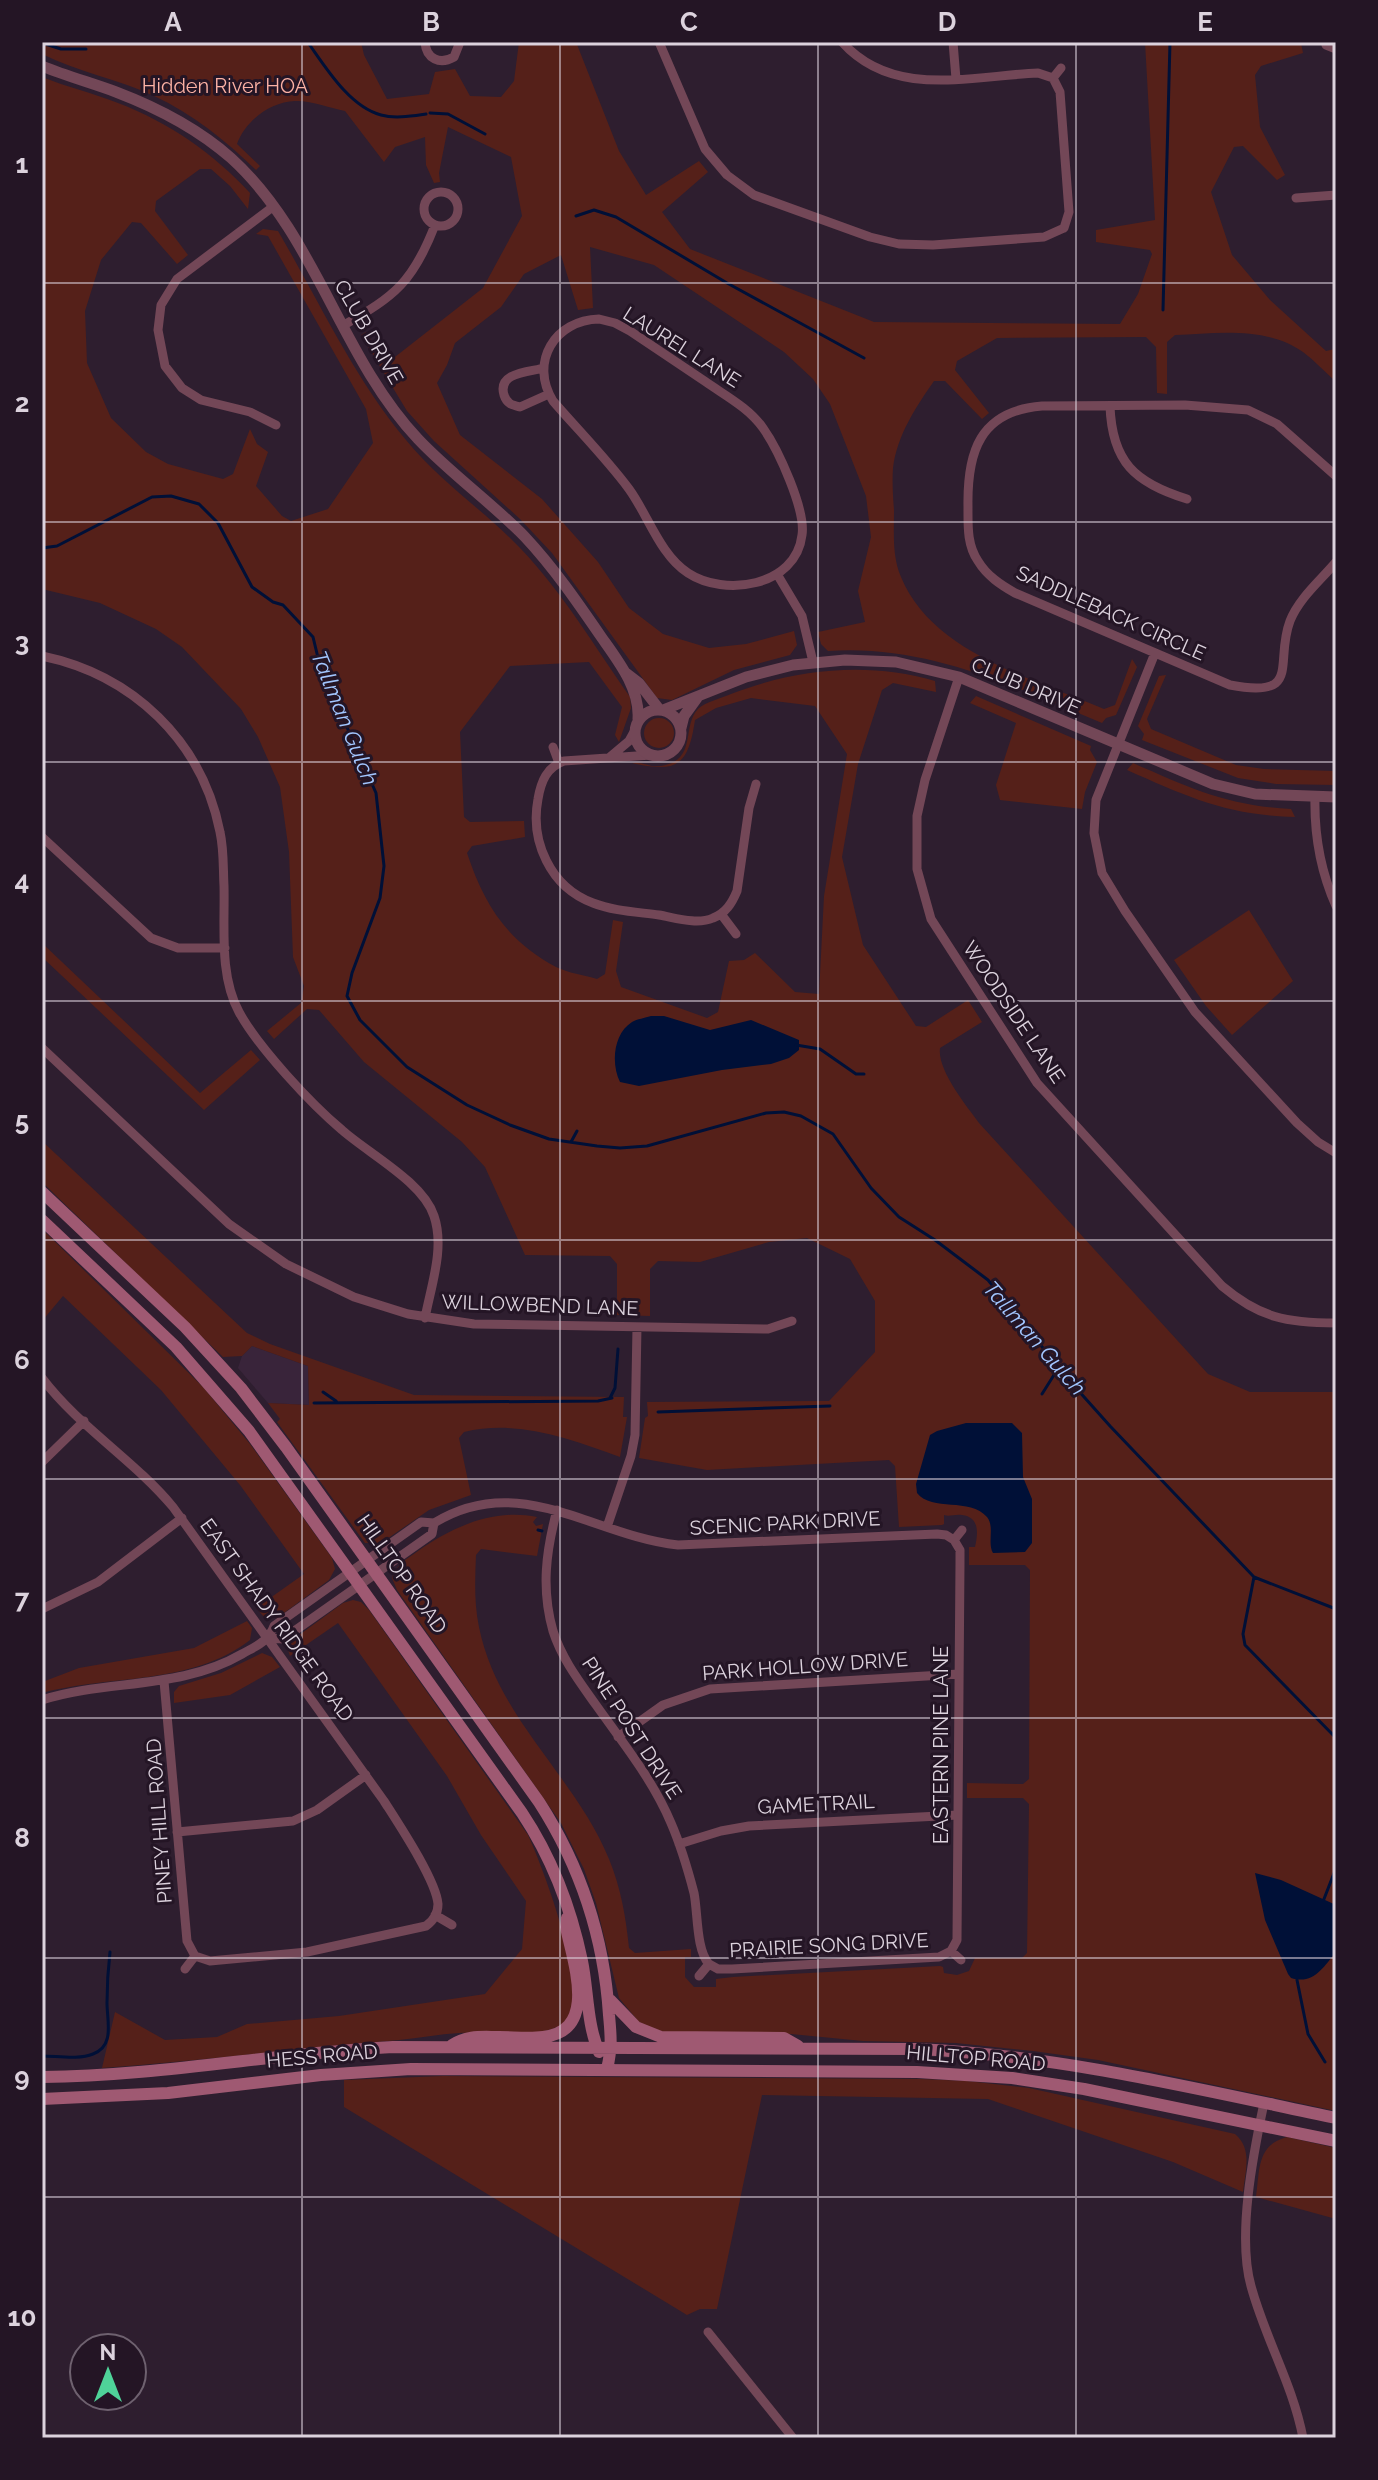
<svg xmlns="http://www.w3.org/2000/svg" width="1378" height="2480" viewBox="0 0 1378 2480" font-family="Raleway,sans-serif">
	<rect width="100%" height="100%" fill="#2e1e2f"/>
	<path fill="#39243a" d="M252,1346L308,1366L309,1405L268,1403L238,1368L242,1356Z"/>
	<path fill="#552019" d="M42,42H361L364,55L387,99L429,94L435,72L455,69L470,96L501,97L514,81L519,42H576L619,151L646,195L699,161L708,172L662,212L690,249L874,322L1120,324L1138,294L1152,254L1150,250L1096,242V230L1155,220L1145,42L1301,43L1303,53L1261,66L1255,75L1260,127L1285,175L1277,180L1243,146L1234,147L1211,192L1232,255L1270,300L1326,351L1335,349L1336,382C1325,372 1315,361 1303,352C1267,326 1216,333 1175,335L1167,342V394L1157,393L1156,347L1146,337L997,338L957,361L955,370L989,413L982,419L945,381H934C916,407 897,435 893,468C892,482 893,497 894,510C894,533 892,556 901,577C932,653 1034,679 1104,709L1115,705L1132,659L1137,667L1116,715L1106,718L1102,723C1014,686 926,644 828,651L821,644L818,632L865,622L858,591L871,537L866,496L830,404L813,379L784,352L654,265L590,247L593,308L578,310L561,255L524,274L501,307L455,343L447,365L437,383L460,435L542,499L598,562L629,608L663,634L709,648L746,644L794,631L797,645L790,655L734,670L672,700L657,698L552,553L520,519L434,441L407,411L361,335L366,332L386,364L483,288L522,216L511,157L448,127L439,173L440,182L434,183L426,165L425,137L395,147L384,162L345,111C330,108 310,100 295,101C270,102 245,121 237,144L260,166L256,170C225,140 193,114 154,96C118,79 78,72 42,54Z
		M42,77C67,87 93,93 118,103C170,123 213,153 250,193L248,209L230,186L211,169H200L156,201L155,211L188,255L177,264L141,223L132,222L101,260L85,311L87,363L111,418L146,452L168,464L223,479L233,474L250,429L257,444L268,452L256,486L282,516L291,521L328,509L373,443L366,409L268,236L256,234L263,229L278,231C319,301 354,378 406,440C439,481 485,511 521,549C563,593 595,647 630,697L631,708L619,742L615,735L622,707L589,662L510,666L460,732L464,817L470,822L524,821L525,837L472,846L467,853C484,904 506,940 556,967C568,973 584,975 597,979L605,974L613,920L623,922L616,971L621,987L707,1018L718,1012L729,961L744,960L755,953L795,992L819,994L824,896L847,754L815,706L751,698L716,708L695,720C688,767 676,773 632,763C642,761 651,768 661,766C698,760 681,727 698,709C705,702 722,698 731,694C795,669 868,661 935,681L936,692L893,683L882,690L858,764L842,857L863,945L916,1026L926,1027L968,1000L982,1022L940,1048C937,1070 966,1105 979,1123L1208,1374L1250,1392H1336V2111L1098,2060L1033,2051L956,2043L863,2041L791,2034H681L663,2032L639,2022L619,1998L596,1903L584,1869L561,1823L397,1590L392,1578C396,1564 407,1559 418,1551C452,1527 494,1508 537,1517L533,1522L536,1526L543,1524L537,1556L481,1549L476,1555C475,1579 474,1603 479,1627C497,1718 575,1776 609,1859C621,1888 626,1918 629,1948L635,1953L691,1949V1957H685V1977L694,1987H716V1979L733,1977L940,1966L943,1967L944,1973L957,1975L969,1971L975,1958H1022L1027,1953L1029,1804L1023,1798H967V1783L1023,1784L1029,1779L1030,1570L1025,1565H969V1547H975C978,1534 980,1517 962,1515C955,1514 949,1517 944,1515V1524L942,1525L899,1527L895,1466L889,1460L707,1470L639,1458L645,1418L648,1416L647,1402L829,1401L875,1352V1301L850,1259L807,1238L769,1242L700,1262L658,1261L650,1269V1316L617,1315V1264L610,1256L525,1255L485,1167L462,1142L364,1062L319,1010L307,1009L274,1039L267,1031L301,1003L304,986L293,957L289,852L280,787L258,737L241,709L182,647L156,629L100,603L42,589Z
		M1166,675L1147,719L1151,729L1236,765L1264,769L1336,771V785L1276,784L1238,778L1142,740L1144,734L1138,726L1159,676Z
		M976,696L1091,746L1090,750L1097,762L1085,792L1082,809L1000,800L996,785L1016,723L970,703Z
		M644 733a15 15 0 1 1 30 0a15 15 0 1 1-30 0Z
		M1133,763C1190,788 1228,806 1291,809L1295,817C1226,815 1188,797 1127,770Z
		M1249,910L1293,981L1232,1035L1206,1006L1174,960Z
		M42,943L200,1093L251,1050L260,1060L204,1110L42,957Z
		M42,1141L247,1333L270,1344L414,1395L624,1397L623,1417H627L620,1457C570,1439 518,1419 464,1432L459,1438L471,1495L429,1510L381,1543H365L277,1422L280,1419L268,1403L309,1405L308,1366L252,1346L242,1356L223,1357L42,1182Z
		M42,1229L203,1387L250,1444L332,1558L335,1569L329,1580L277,1618H265L256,1608L304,1574L240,1485L161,1390L63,1296L42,1321Z
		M353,1600L361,1602L369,1610L528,1835C544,1870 586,1982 569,2016C555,2043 486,2031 459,2033C439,2034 419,2038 399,2040C300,2048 201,2061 102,2068L115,2012L165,2040L217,2037L247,2024L339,2016L485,1994L522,1949L526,1901L481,1835L447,1776L338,1623L290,1656L288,1650L291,1641L343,1603Z
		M247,1621L252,1628L250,1640C190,1686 112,1674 42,1693V1675L45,1681L79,1668L194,1648Z
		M262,1653L272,1657L280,1667L230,1695L174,1703V1692L179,1686L221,1673Z
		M443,2076L921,2079L967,2081L1029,2088L1235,2134C1253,2149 1245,2172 1243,2192L1173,2162L988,2099L762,2095L717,2309H700L687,2315L344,2107V2080Z
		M1287,2137L1336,2148V2219L1256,2197C1260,2171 1256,2145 1287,2137Z"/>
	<path fill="#001037" d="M651,1016H664L710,1030L751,1020L799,1040V1050L789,1058L771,1064L722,1070L639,1086L620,1082C611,1064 613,1034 632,1022C637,1019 645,1018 651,1016Z
		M966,1423H1012L1022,1433L1023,1477L1032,1499V1543L1025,1552L993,1553C987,1543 995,1527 987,1517C970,1497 932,1512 917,1493L916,1484L930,1435L937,1431Z
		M1255,1873L1281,1880L1336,1905V1952C1323,1968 1313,1985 1291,1978L1288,1974L1265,1920Z"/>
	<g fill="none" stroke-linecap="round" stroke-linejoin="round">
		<path stroke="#001037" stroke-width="3" d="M42,43L61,49H86
			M309,44C326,68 350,107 381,115C395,119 412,116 426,114
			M430,113L448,114L485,134
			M576,216L594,210L616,217L727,283L864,358
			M1163,310L1170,42
			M42,548L57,546L152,497L171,496L199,504L218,523L252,587L273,602L283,605L313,637L320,666L376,793L384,866L380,898L352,973L347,996L360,1020L407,1067L467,1105L510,1125L549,1139L597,1146L620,1148L647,1146L766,1113L784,1112L801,1116L833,1134L871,1188L899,1217L935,1240L988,1280L1068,1379L1110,1426L1254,1577L1336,1609
			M796,1045L820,1049L856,1074H864
			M571,1142L577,1131
			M323,1392L336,1401
			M1042,1394L1059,1367
			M610,1398L615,1388L618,1349
			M314,1403L598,1401L612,1398
			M658,1412L830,1406
			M538,1530L542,1531
			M1254,1577L1243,1634L1245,1645L1336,1738
			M1324,1899L1336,1868
			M1297,1980L1308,2034L1325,2062
			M42,2056C57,2056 79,2060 93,2054C115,2046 107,2021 107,2003C107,1987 108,1969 110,1952"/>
		<path stroke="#734757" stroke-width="9" d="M425,42C426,59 440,65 454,57L460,42
			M659,42L705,149L727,175L754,195L870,237L899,244L933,245L1044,237L1064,228
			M842,42C893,99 970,76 1038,73L1053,78
			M953,42L956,79
			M1326,45L1336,49
			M1053,78L1060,92L1069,212L1064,228
			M1053,78L1061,68
			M424 209a17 17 0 1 1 34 0a17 17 0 1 1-34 0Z
			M1296,198L1336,195
			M274,206L177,279L161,305L158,330L165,366L182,388L201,400L250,412L276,425
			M599,319L615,323L630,331C655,348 681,365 706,382C726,396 749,408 763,428C778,449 806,510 802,535C796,587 724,597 688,573C660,555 648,515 629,489C606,458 578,430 553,401C529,362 555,320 599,319Z
			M344,325C395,296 413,282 435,225
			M544,368C530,372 497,372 504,395C507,404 512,405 520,407L549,394
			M1110,406C1112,462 1135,483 1187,499
			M1336,476L1277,424L1248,410L1185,405L1042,406C979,411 967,453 968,507C968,526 967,545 978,561C987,576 1001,585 1015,593L1230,685C1303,699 1274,663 1290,621C1299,598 1321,580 1336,562
			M777,574L802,616L813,662
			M1155,653L1096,800L1094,833L1102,873L1125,911L1195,1012L1297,1123L1318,1142L1336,1153
			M42,656C133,675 202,741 220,832C224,850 223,868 224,886C225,927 219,975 239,1012C258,1047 311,1104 342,1130C369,1154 423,1182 434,1216C445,1248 431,1286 425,1318
			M959,677L925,780L917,816V869L931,919L1037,1083L1222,1286C1260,1318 1287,1323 1336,1323
			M553,747L559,763
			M651,755L564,761C547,767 541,781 538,799C530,841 550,887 593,903C613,911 637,912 659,915C676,918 697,925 713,918C726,913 732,903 737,891L749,808L756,784
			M610,757L629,741L634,732
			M1315,796C1314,835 1320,870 1336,906
			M42,837L151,938L178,948H225
			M721,914L736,934
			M42,1048L229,1224L286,1264L354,1297L408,1314L474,1324L768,1329L792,1321
			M42,1378C79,1427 134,1460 173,1507L384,1801C398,1823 436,1880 438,1904C438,1914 433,1921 426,1926L307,1952L210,1961L195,1956
			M42,1462L84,1421
			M557,1510C546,1551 541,1589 553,1631C562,1659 579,1681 596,1705C623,1743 653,1780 671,1823C681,1846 688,1870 694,1893C698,1913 696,1950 709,1964
			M434,1523C520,1470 593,1536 678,1545L937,1534L946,1535L954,1540
			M607,1527L631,1456L635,1435L637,1327
			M954,1540L962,1530
			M42,1609L98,1582L182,1518
			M269,1638L283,1639L432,1534L434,1523
			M164,1681L187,1941L195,1956
			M42,1700C108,1679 180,1690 242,1654C256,1646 268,1642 274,1626L421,1522L434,1523
			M618,1737L663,1705L710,1689L959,1674
			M177,1832L293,1821L317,1810L366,1775
			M679,1844L721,1831L749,1826L958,1815
			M435,1915L452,1925
			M951,1951L957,1940L960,1563V1550L954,1540
			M951,1951L961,1960
			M709,1964L718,1969H732L939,1957L951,1951
			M185,1969L195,1956
			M699,1976L709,1964
			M1264,2103C1253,2155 1237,2236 1251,2286C1265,2338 1293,2385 1303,2438
			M708,2332L793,2438"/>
		<path stroke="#734757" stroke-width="11" d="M42,66C66,76 92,83 116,92C158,108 197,128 231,158C316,235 340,356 418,439C451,474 491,502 525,537C554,568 578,603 602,638C619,662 640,689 638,719
			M626,673L639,683L659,709
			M635 733a23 23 0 1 1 46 0a23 23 0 1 1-46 0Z
			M663,710L746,677L793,665L845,660L896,662L959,677L1213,784L1255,794L1336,797
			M681,728L684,716L697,698"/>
		<path stroke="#9f5972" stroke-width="12" d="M42,1192L185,1327L241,1388L286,1447L539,1802C581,1867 604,1938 609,2015C611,2036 612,2048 607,2069
			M42,1220L176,1347L249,1431L522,1813C552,1858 571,1908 582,1961C588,1990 587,2025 599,2052
			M610,2000L636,2027L661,2037L784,2038L798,2046
			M452,2045C468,2035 481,2037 499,2037C513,2037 529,2039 543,2037C599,2031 573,1962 566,1927L567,1918
			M42,2077C160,2076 276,2053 393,2047L916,2049C1058,2055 1197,2089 1336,2118
			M42,2099L168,2093L321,2075L411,2069L917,2072L1012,2078L1084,2089L1336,2141"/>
	</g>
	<path fill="none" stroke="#dcd2dd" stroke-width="2" stroke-opacity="0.55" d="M302,42V2438M560,42V2438M818,42V2438M1076,42V2438M42,283H1336M42,522H1336M42,762H1336M42,1001H1336M42,1240H1336M42,1479H1336M42,1718H1336M42,1958H1336M42,2197H1336"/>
	<g text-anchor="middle" stroke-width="6" stroke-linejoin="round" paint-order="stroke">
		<g font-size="20" fill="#fcb1a4" stroke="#241525">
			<text x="225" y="93">Hidden River HOA</text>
		</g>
		<g font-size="20" fill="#dcd2dd" stroke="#241525">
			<text transform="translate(369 332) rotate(60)" y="7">CLUB DRIVE</text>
			<text transform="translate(682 347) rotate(32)" y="7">LAUREL LANE</text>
			<text transform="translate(1111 613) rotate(24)" y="7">SADDLEBACK CIRCLE</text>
			<text transform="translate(1026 686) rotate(23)" y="7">CLUB DRIVE</text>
			<text transform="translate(1014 1012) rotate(56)" y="7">WOODSIDE LANE</text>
			<text transform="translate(540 1305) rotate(2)" y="7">WILLOWBEND LANE</text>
			<text transform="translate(785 1523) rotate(-3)" y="7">SCENIC PARK DRIVE</text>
			<text transform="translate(402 1574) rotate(55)" y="7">HILLTOP ROAD</text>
			<text transform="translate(277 1620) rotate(54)" y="7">EAST SHADY RIDGE ROAD</text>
			<text transform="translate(805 1666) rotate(-4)" y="7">PARK HOLLOW DRIVE</text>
			<text transform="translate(632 1728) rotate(57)" y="7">PINE POST DRIVE</text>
			<text transform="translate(941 1745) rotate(-90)" y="7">EASTERN PINE LANE</text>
			<text transform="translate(816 1804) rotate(-3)" y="7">GAME TRAIL</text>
			<text transform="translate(159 1821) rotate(-94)" y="7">PINEY HILL ROAD</text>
			<text transform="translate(829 1945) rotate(-3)" y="7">PRAIRIE SONG DRIVE</text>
			<text transform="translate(322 2056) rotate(-5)" y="7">HESS ROAD</text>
			<text transform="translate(976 2058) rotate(5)" y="7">HILLTOP ROAD</text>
		</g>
		<g font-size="22" font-style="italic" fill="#a2c6ff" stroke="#241525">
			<text transform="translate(345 718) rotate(68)" y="8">Tallman Gulch</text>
			<text transform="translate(1035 1338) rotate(49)" y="8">Tallman Gulch</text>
		</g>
	</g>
	<rect width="1378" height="2480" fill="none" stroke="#241525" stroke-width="88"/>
	<g transform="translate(108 2372)"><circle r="38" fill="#241525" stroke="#6e616f" stroke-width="2"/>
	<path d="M0-6L14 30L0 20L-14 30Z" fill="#4fd399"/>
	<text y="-12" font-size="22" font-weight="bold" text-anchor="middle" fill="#dcd2dd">N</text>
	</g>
	<rect x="44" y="44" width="1290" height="2392" fill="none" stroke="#dcd2dd" stroke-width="3"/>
	<g font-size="26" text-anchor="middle" font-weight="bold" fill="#dcd2dd">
		<text x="173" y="31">A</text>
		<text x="431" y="31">B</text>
		<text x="689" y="31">C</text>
		<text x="947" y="31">D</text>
		<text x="1205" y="31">E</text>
		<text x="22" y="173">1</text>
		<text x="22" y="412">2</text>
		<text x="22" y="651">3</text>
		<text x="22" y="890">4</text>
		<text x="22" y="1130">5</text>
		<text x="22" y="1369">6</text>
		<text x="22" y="1608">7</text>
		<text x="22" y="1847">8</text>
		<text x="22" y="2086">9</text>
		<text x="22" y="2326">10</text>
	</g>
</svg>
